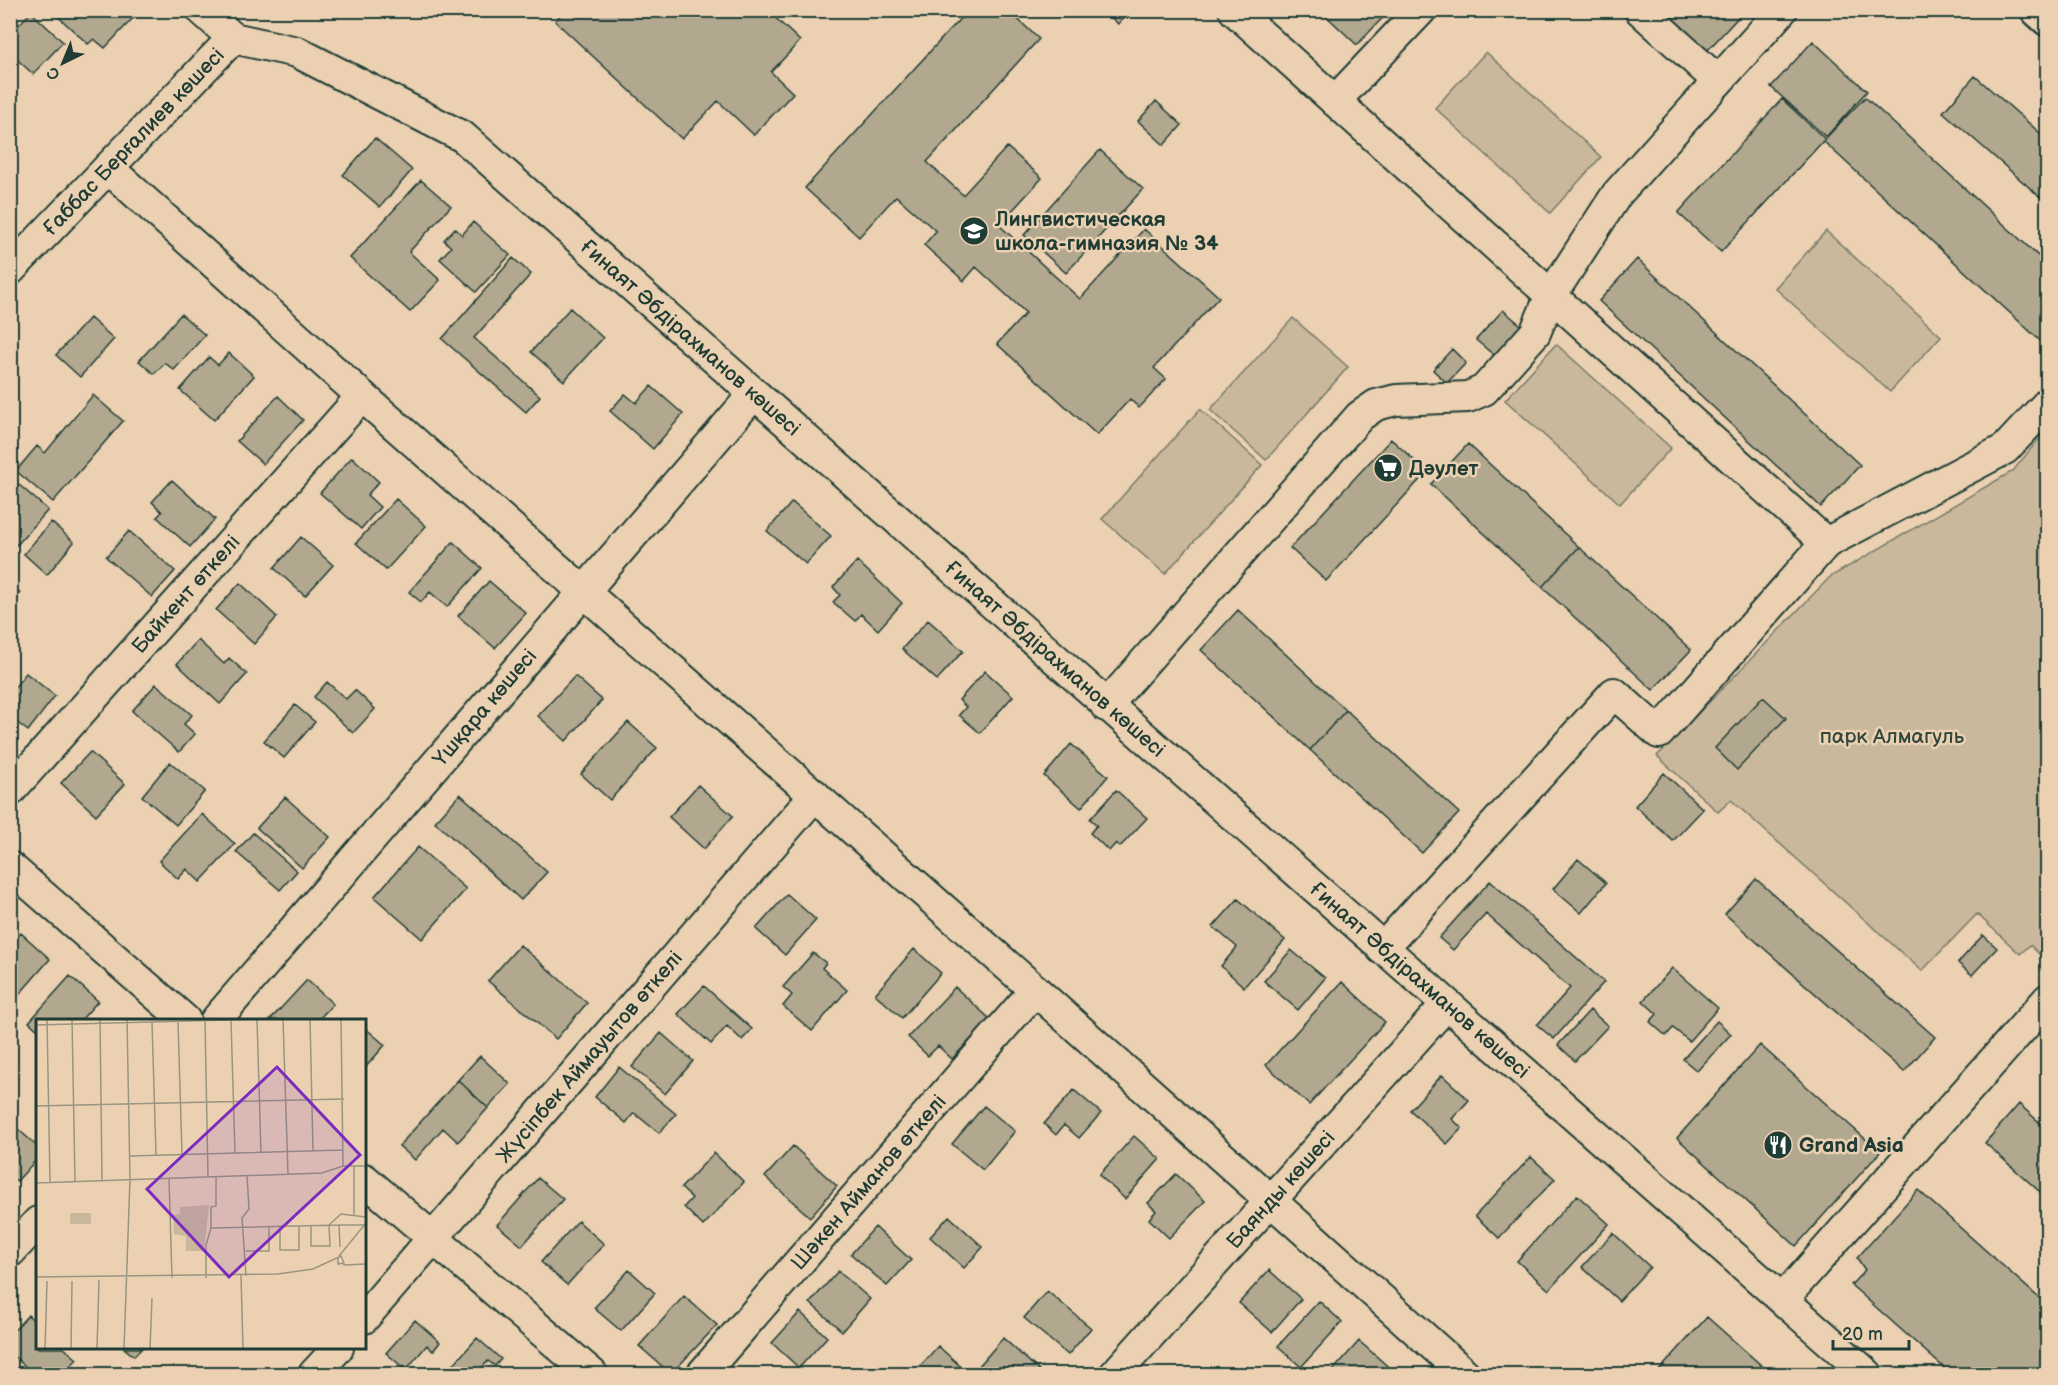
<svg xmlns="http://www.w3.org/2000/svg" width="2058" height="1385" viewBox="0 0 2058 1385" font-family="'Balsamiq Sans',sans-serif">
	<rect width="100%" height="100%" fill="#ebd0b2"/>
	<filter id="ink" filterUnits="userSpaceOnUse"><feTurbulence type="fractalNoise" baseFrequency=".0167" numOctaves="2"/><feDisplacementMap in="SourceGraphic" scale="12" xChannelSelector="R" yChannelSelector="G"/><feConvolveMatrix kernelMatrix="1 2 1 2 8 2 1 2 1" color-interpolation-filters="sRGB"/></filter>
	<g filter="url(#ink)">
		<path fill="#cab89d" stroke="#747a68" stroke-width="1.5" d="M1486,52L1601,157L1550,213L1435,108Z
			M1826,231L1941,336L1890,392L1775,288Z
			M1293,318L1348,367L1266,460L1210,410Z
			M1556,344L1671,448L1620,504L1505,400Z
			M1200,409L1262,465L1165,574L1102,519Z
			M2047,429L2048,945L2039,954L2030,945L2020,954L1977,914L1922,971L1731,800L1718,812L1657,756L1830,577L2013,471Z"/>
		<path fill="#b2a78f" stroke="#1f3d34" stroke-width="1.5" d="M51,10H127L134,17L105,48L94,39L88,44Z
			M565,10H767L800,41L771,72L793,93L754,135L718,101L682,139L555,21Z
			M968,10H1008L1039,39L927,162L963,195L1007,147L1042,178L999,225L1080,299L1144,229L1219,297L1154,368L1166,379L1139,408L1130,399L1097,435L997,344L1026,313L976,267L964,281L924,245L936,231L896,196L859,237L805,188Z
			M1103,10H1130L1118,24Z
			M1320,10H1390L1357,45Z
			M1661,10H1745L1706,52Z
			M31,12L63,42L33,74L10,53V34Z
			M1813,41L1867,91L1826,137L1771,87Z
			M1975,76L2048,140V204L1943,112Z
			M1865,97L2048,265V348L1823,141Z
			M1782,99L1825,139L1721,252L1678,213Z
			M1156,101L1182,125L1164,145L1138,121Z
			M375,138L412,170L380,207L343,175Z
			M1100,150L1143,189L1066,273L1024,235Z
			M421,180L451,206L409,252L440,280L410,312L350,258Z
			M473,222L510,255L476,292L440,259L451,247L444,240L455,228L462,235Z
			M513,258L531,274L474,338L540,396L526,412L442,339Z
			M1637,259L1860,465L1821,507L1599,301Z
			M570,308L603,338L564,381L531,352Z
			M1503,310L1522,326L1495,356L1476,340Z
			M181,314L205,335L174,370L165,363L154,374L139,361Z
			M90,318L114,339L80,377L56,355Z
			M1452,349L1466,363L1447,383L1433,370Z
			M229,353L254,376L214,420L180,390L209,357L218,365Z
			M651,386L683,414L653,449L610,411L625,394L636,403Z
			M93,395L123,421L53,502L16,471L37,446L45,453Z
			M278,396L303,420L263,464L237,441Z
			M1391,439L1427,472L1326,581L1290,548Z
			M1468,444L1579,547L1542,587L1431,484Z
			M352,457L379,482L367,495L380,507L361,529L320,493Z
			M10,477L48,510L17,545L10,538Z
			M172,480L215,519L190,547L157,517L162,512L152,502Z
			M396,499L426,526L386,570L356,543Z
			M792,502L831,536L806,564L767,531Z
			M51,522L74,542L47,575L24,554Z
			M129,531L175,571L152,597L106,557Z
			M301,537L333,565L305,596L274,568Z
			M453,542L482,568L447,607L430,592L421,602L409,592Z
			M1579,547L1691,650L1653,690L1542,587Z
			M857,561L902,603L878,630L861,614L855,621L833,602L840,595L833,587Z
			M489,581L526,613L495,648L458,616Z
			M240,583L277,617L254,644L216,610Z
			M10,585L20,593L10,604Z
			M1238,610L1346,710L1310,750L1201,650Z
			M928,620L963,651L937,680L902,649Z
			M198,640L224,664L229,658L247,674L220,704L177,664Z
			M985,671L1013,696L980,733L959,715L966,707L959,700Z
			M26,673L55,696L28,731L10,717V693Z
			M575,676L602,700L566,741L538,716Z
			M327,682L346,699L355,690L375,709L353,733L314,697Z
			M156,684L192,715L184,724L195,734L179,752L132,711Z
			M1763,697L1786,718L1737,770L1715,748Z
			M295,705L315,722L284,758L264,741Z
			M1346,710L1459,813L1422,853L1310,750Z
			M628,722L657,748L610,800L581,774Z
			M1071,744L1108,776L1081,808L1044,776Z
			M90,752L125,784L96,815L61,783Z
			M170,762L205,791L176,825L142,796Z
			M1664,773L1703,809L1673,841L1635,806Z
			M698,785L733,816L704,849L669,817Z
			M1116,790L1147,818L1120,847L1116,843L1109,851L1090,833L1097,825L1090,819Z
			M460,794L547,872L521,900L435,822Z
			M285,797L330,837L302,868L257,828Z
			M202,814L235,844L200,882L187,869L178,879L159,861Z
			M253,833L297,871L280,890L236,852Z
			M418,847L466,889L422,939L374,897Z
			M1578,859L1606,883L1581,913L1553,889Z
			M1756,879L1935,1037L1904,1072L1725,914Z
			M1490,881L1604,982L1554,1039L1537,1025L1570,988L1486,914L1453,950L1439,938Z
			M787,894L816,920L785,955L756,929Z
			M1238,899L1285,940L1244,987L1221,966L1237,947L1213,927Z
			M21,933L50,959L10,1005V945Z
			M1983,935L1997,948L1972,975L1958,963Z
			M520,945L587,1003L556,1039L488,981Z
			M914,949L941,973L902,1018L875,994Z
			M1291,950L1325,978L1298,1010L1264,981Z
			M813,953L826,963L822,968L847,990L812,1031L783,1006L792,995L783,987Z
			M1672,968L1718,1008L1689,1041L1673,1028L1666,1036L1650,1022L1657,1014L1643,1001Z
			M70,976L98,1001L81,1020H38V1030L29,1022Z
			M307,980L333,1004L318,1020H270Z
			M1342,982L1385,1022L1309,1105L1266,1065Z
			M704,986L752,1029L742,1040L727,1026L711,1044L678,1014Z
			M955,987L990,1019L952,1059L938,1046L928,1056L908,1037Z
			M1590,1010L1608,1026L1575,1061L1558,1045Z
			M1717,1021L1731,1034L1697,1071L1683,1059Z
			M364,1027L385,1045L364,1069Z
			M661,1033L693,1061L665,1094L632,1067Z
			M1760,1045L1880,1152L1796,1246L1677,1138Z
			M480,1056L510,1084L488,1108L458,1080Z
			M619,1067L676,1114L659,1133L634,1113L626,1123L595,1097Z
			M1442,1075L1469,1100L1452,1119L1462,1128L1447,1144L1410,1110Z
			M458,1080L488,1108L458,1142L443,1128L415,1160L399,1146Z
			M1074,1090L1101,1113L1079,1138L1064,1125L1056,1135L1044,1124Z
			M2019,1104L2048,1130V1199L1985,1143Z
			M984,1106L1015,1131L983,1170L952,1144Z
			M10,1122L38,1147V1158L17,1181L10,1176Z
			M1134,1136L1160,1159L1125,1199L1099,1175Z
			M793,1146L837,1186L810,1217L765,1177Z
			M714,1153L744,1182L703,1226L684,1207L692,1198L681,1188Z
			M1531,1157L1555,1179L1499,1238L1475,1216Z
			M1176,1174L1205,1201L1169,1238L1149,1219L1156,1211L1148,1203Z
			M538,1178L563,1199L522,1246L497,1225Z
			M1918,1190L2048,1306V1374H1951L1851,1285L1865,1270L1857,1258Z
			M1577,1195L1609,1224L1549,1290L1517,1261Z
			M949,1216L983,1247L964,1268L930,1237Z
			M578,1221L604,1244L567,1285L541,1262Z
			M875,1227L911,1260L887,1286L851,1254Z
			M1613,1233L1650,1267L1619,1301L1582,1267Z
			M629,1270L655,1293L621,1331L594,1308Z
			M1269,1270L1301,1299L1272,1332L1239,1303Z
			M838,1271L870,1299L842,1331L810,1303Z
			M1047,1291L1091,1328L1068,1355L1024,1318Z
			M684,1296L717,1325L671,1374L639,1346Z
			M1319,1301L1342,1322L1301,1367L1278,1346Z
			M800,1312L827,1337L799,1368L772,1343Z
			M28,1315L38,1324V1348H64L77,1359L63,1374H34L10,1353V1335Z
			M1707,1317L1771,1374H1656Z
			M415,1320L440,1342L433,1351L427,1345L406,1370L386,1353Z
			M477,1338L501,1359L495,1366L488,1361L476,1374H445Z
			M1003,1338L1043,1374H989L979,1366Z
			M1359,1341L1393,1371L1390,1374H1330Z
			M938,1346L969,1374H918L915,1372Z
			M124,1348H142L134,1356Z"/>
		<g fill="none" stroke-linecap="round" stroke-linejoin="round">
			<g stroke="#1f3d34" stroke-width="34">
				<g id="minor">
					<path id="s1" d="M202,10L233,38L297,52L463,137L1867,1374"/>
					<path d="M1234,10L1826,543"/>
					<path d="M1640,10L1718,81"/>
					<path d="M1335,101L1421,10"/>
					<path d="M108,168L362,396L1035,990L1465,1374"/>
					<path id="s2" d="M10,270L233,38"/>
					<path d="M1106,706L1360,416L1376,405L1396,400L1468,397L1484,390L1535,333L1550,297L1617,194L1782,10"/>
					<path id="s3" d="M10,791L362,396"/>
					<path d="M10,867L185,1020"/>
					<path d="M1382,949L1614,693L1659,733L1826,543L2005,449L2048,403"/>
					<path id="s4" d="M216,1020L753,395"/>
					<path d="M364,1179L592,1374"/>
					<path d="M10,1252L38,1222"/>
					<path d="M1783,1299L2048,999"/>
					<path id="s5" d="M364,1318L815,795"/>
					<path d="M314,1374L338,1348"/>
					<path id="s6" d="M702,1374L1035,990"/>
					<path id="s7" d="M1115,1374L1446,1005"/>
				</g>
			</g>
			<g stroke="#1f3d34" stroke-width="38">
				<path id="major" d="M2038,10L2048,19"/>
			</g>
			<use href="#minor" stroke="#ebd0b2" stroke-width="30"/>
			<use href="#major" stroke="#ebd0b2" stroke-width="33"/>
		</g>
	</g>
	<defs>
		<g id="school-disc" transform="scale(1.5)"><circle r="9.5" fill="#1f3d34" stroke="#ebd0b2"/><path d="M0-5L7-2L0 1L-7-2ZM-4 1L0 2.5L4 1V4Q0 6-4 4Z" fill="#fff"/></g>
		<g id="supermarket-disc" transform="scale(1.5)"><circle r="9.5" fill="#1f3d34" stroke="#ebd0b2"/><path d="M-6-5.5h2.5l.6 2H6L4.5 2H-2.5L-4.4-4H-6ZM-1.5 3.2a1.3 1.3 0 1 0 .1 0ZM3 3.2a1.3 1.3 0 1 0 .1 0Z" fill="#fff"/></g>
		<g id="restaurant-disc" transform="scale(1.5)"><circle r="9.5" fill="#1f3d34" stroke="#ebd0b2"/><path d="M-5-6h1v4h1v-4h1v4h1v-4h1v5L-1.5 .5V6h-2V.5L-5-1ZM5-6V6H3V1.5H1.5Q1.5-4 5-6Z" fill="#fff"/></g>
	</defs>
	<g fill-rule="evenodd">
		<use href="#school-disc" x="974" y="231"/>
		<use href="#supermarket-disc" x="1388" y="468"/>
		<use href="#restaurant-disc" x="1778" y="1145"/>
	</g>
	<g text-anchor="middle" stroke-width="5" stroke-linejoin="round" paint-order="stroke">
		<g font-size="21" fill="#1f3d34" stroke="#ebd0b2">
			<text dy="7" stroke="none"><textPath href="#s2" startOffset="178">Ғаббас Берғалиев көшесі</textPath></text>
			<text dy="7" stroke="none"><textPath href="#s1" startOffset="597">Ғинаят Әбдірахманов көшесі</textPath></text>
			<text dy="7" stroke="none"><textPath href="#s3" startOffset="264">Байкент өткелі</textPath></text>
			<text dy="7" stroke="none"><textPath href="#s1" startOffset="1083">Ғинаят Әбдірахманов көшесі</textPath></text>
			<text dy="7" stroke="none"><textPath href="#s4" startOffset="412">Үшқара көшесі</textPath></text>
			<text dy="7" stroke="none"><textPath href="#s1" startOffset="1569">Ғинаят Әбдірахманов көшесі</textPath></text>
			<text dy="7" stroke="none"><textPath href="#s5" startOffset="345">Жүсіпбек Аймауытов өткелі</textPath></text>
			<text dy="7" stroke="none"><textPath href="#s6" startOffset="254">Шәкен Айманов өткелі</textPath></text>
			<text dy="7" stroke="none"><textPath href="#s7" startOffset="248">Баянды көшесі</textPath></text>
		</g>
		<g font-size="21" font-weight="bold" fill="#1f3d34" stroke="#ebd0b2" text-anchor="start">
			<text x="995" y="226">Лингвистическая<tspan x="995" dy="24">школа-гимназия № 34</tspan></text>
			<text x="1409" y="475">Дәулет</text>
			<text x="1799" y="1152">Grand Asia</text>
		</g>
		<g font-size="21" fill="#30493e" stroke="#ebd0b2">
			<text x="1892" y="743">парк Алмагуль</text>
		</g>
	</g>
	<g transform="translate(36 1019)">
		<rect width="330" height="330" fill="#ebd0b2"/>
		<path d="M173,186L168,232H150V217L138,215L137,196L144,195V188ZM34,194H55V205H34Z" fill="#cab89d"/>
		<path fill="none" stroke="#999580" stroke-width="1.5" d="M11,0L14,163M36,0L39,162M64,0L66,161M221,0L225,134M247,0L252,155M274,0L277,132M305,0L307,147M195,1L199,134M169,2L172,158M116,3L120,136M142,3L146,135M0,6L225,0M0,87L308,80M94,137L307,131M318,147V196M133,159L136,259M0,164L286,154L307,147H330M275,207V227H294L293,206L305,195L330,198M244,208V231H263V207M175,209L303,206M304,228L303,206H328M210,232H233V208M303,237L330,204M307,246L330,245M205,256L207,330M210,257L206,199L213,190L211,156M0,258L242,255L277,250L305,237L308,244L302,245V238M170,259V226L175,209V188L180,187V157M9,330L11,262M35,330L36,262M61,330L63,261M88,330L94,160L91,0M114,330L116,279"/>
		<path fill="#7b2cbf" fill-opacity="0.15" stroke="#7b2cbf" stroke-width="3" d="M241,48L324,136L193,258L111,170Z"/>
		<rect width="330" height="330" fill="none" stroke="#1f3d34" stroke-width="3"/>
	</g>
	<rect width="2058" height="1385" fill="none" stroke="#ebd0b2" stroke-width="36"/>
	<rect x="18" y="18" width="2022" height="1349" fill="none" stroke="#1f3d34" stroke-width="2" filter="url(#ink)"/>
	<g transform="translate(63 63) rotate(223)" stroke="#ebd0b2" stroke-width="4.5" paint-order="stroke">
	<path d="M0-4.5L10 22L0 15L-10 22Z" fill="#1f3d34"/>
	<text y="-9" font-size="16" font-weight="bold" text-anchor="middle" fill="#1f3d34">С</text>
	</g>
	<path d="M1833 1340v9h76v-9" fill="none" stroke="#1f3d34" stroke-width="3"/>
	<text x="1842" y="1340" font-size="18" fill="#1f3d34" stroke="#ebd0b2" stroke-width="4.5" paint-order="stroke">20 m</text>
</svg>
